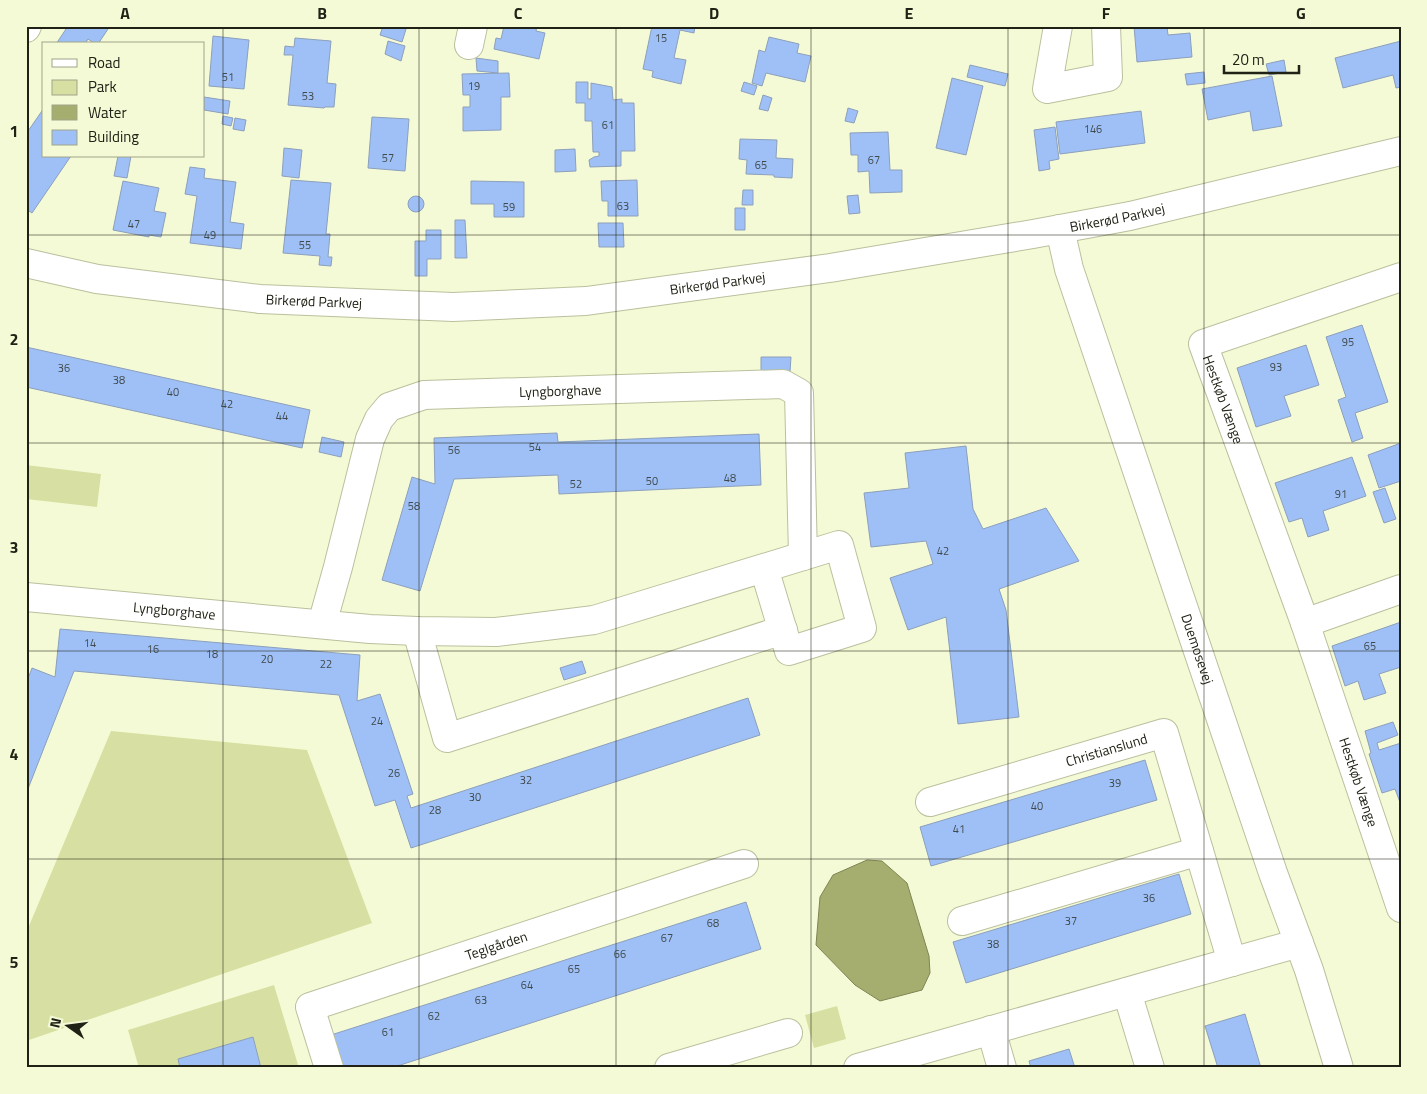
<svg xmlns="http://www.w3.org/2000/svg" width="1427" height="1094" viewBox="0 0 1427 1094" font-family="'Titillium Web',sans-serif">
	<rect width="100%" height="100%" fill="#f5fad6"/>
	<path fill="#d7e0a2" d="M26,465L101,474L97,507L26,499Z
		M111,731L307,750L372,923L26,1041V933Z
		M274,985L299,1068H139L128,1030Z
		M837,1006L846,1039L814,1048L805,1015Z"/>
	<path fill="#a6ae6f" stroke="#7e8454" d="M867,860L882,861L907,883L929,956L930,973L922,990L880,1001L855,985L816,945L820,897L833,875Z"/>
	<path fill="#9ec0f6" stroke="#8c9fbc" d="M68,26H110L98,44H95L88,39L85,44H56Z
		M383,26H407L402,42L380,35Z
		M504,26H537L536,31L545,33L539,59L494,49L496,38L501,39Z
		M652,26H695L694,33L680,30L674,58L686,60L681,84L652,77L653,71L643,69Z
		M1134,26H1167L1168,35L1190,33L1192,57L1137,62Z
		M213,36L249,40L244,89L209,86Z
		M769,37L799,44L797,53L811,56L805,82L766,73L762,86L752,83L759,50L765,52Z
		M295,38L331,41L327,83L336,84L334,107H325L324,108L288,105L293,55H284L285,46L294,47Z
		M388,41L405,46L401,61L385,54Z
		M1401,41V87L1396,88L1393,75L1343,88L1335,58Z
		M476,58L498,61V73L477,71Z
		M1284,60L1286,72L1269,75L1266,64Z
		M970,65L1008,74L1005,86L967,77Z
		M1204,72L1205,83L1187,85L1185,74Z
		M509,73L510,97H501V130L463,131V107H470V95H463L462,74Z
		M1272,76L1282,126L1253,131L1250,111L1208,120L1202,89Z
		M952,78L983,86L966,155L936,148Z
		M576,82H588V99H591V83L612,87L613,100L622,99V103H634L635,151H621V166L590,167L589,160L594,157L599,156V152H593L592,121H585V103H576Z
		M744,82L757,86L754,95L741,91Z
		M763,95L772,98L768,111L759,109Z
		M204,97L230,101L228,114L204,110Z
		M44,108V156H71L32,213L26,209V134Z
		M848,108L858,111L854,123L845,121Z
		M1141,111L1145,143L1060,154L1056,122Z
		M223,116L233,118L231,126L222,124Z
		M372,117L409,119L405,171L368,168Z
		M235,118L246,120L244,131L233,129Z
		M1055,127L1059,159L1049,161L1050,169L1039,171L1034,130Z
		M888,132L890,170H902V192L870,193L869,171L858,172V155H851L850,133Z
		M740,139L777,140L776,158L793,159L792,178L774,177V175L746,174L747,160L739,159Z
		M284,148L302,150L299,178L282,176Z
		M575,149L576,171L555,172V150Z
		M118,156H131L127,178L114,176Z
		M190,167L205,169L204,178L236,182L230,222L244,224L241,249L190,243L197,196L185,194Z
		M291,180L331,183L326,234H330L328,257H332L331,266L319,265L320,256L283,253Z
		M637,180L638,216H608V201H602L601,181Z
		M123,181L159,188L154,211L166,213L161,237L149,235V237L113,230Z
		M471,181L524,182V217H494V204H471Z
		M743,190H753V205H742Z
		M858,195L860,213L849,214L847,196Z
		M408 204a8 8 0 1 1 16 0a8 8 0 1 1-16 0Z
		M735,208H745V230H735Z
		M455,220H465L467,258H455Z
		M598,223H623L624,247H599Z
		M426,230H441V259H427V276H415V241H426Z
		M1362,325L1388,402L1355,413L1363,438L1352,442L1338,400L1346,397L1326,337Z
		M1306,345L1319,385L1284,396L1291,416L1256,427L1237,368Z
		M26,347L310,410L302,448L26,387Z
		M761,357H791L790,372L761,373Z
		M557,433L558,442L759,434L761,485L559,494L558,475L454,479L420,591L382,580L412,477L435,484L434,438Z
		M322,437L344,442L341,457L319,452Z
		M1401,443V481L1379,488L1368,455Z
		M966,446L973,509L983,529L1046,508L1079,561L999,589L1006,610L1019,717L958,724L946,617L908,630L890,578L933,564L926,541L871,547L864,493L909,488L905,453Z
		M1352,457L1366,496L1323,511L1329,530L1308,537L1302,518L1289,522L1275,483Z
		M1385,488L1396,519L1384,523L1373,492Z
		M1401,622V667L1379,674L1386,693L1364,700L1358,681L1345,686L1332,646Z
		M60,629L360,655L357,701L380,694L413,794L407,796L411,808L748,698L760,735L411,848L395,800L375,806L339,695L74,671L26,794V684L32,668L55,677Z
		M582,661L586,673L564,680L560,668Z
		M1393,722L1398,735L1377,743L1379,750L1401,743V805L1395,789L1382,793L1369,754L1371,753L1365,731Z
		M1145,760L1157,800L931,866L920,827Z
		M1179,874L1191,914L966,983L953,942Z
		M746,902L761,949L391,1068H341L331,1035Z
		M1245,1014L1261,1068H1218L1205,1026Z
		M253,1037L261,1068H180L178,1059Z
		M1069,1049L1075,1068H1031L1029,1061Z"/>
	<g fill="none" stroke-linecap="round" stroke-linejoin="round">
		<g stroke="#bac09d" stroke-width="30">
			<g id="minor">
				<path d="M1058,26L1047,89L1108,77L1106,26"/>
				<path d="M26,28L27,26"/>
				<path d="M469,45L473,26"/>
				<path id="s1" d="M1060,229L1069,269L1273,873L1309,970L1339,1068"/>
				<path id="s2" d="M26,263L97,279L260,299L453,307L586,301L830,268L1033,234L1130,216L1401,151"/>
				<path id="s3" d="M1401,277L1203,344L1305,623L1401,908"/>
				<path id="s4" d="M26,597L370,629L417,631L496,632L594,620L839,545L862,628L789,651L764,568"/>
				<path d="M1305,623L1401,589"/>
				<path id="s5" d="M322,624L338,567L370,439L379,419L389,407L424,395L783,384L799,393L803,556"/>
				<path d="M417,631L447,738L783,630"/>
				<path id="s6" d="M930,802L1164,733L1232,962"/>
				<path d="M962,921L1199,851"/>
				<path d="M1127,992L1150,1068"/>
				<path d="M991,1030L1002,1068"/>
				<path id="s7" d="M329,1068L310,1007L744,864"/>
				<path d="M669,1068L788,1033"/>
				<path d="M858,1068L1299,943"/>
			</g>
		</g>
		<use href="#minor" stroke="#fff" stroke-width="28"/>
	</g>
	<path fill="none" stroke="#202215" stroke-width="1" stroke-opacity="0.55" d="M223,26V1068M419,26V1068M616,26V1068M811,26V1068M1008,26V1068M1204,26V1068M26,235H1401M26,443H1401M26,651H1401M26,859H1401"/>
	<g text-anchor="middle" stroke-width="4" stroke-linejoin="round" paint-order="stroke">
		<g font-size="11" fill="#404a4d">
			<text x="661" y="42">15</text>
			<text x="228" y="81">51</text>
			<text x="474" y="90">19</text>
			<text x="308" y="100">53</text>
			<text x="608" y="129">61</text>
			<text x="1093" y="133">146</text>
			<text x="388" y="162">57</text>
			<text x="874" y="164">67</text>
			<text x="761" y="169">65</text>
			<text x="623" y="210">63</text>
			<text x="509" y="211">59</text>
			<text x="134" y="228">47</text>
			<text x="210" y="239">49</text>
			<text x="305" y="249">55</text>
			<text x="1348" y="346">95</text>
			<text x="1276" y="371">93</text>
			<text x="64" y="372">36</text>
			<text x="119" y="384">38</text>
			<text x="173" y="396">40</text>
			<text x="227" y="408">42</text>
			<text x="282" y="420">44</text>
			<text x="535" y="451">54</text>
			<text x="454" y="454">56</text>
			<text x="730" y="482">48</text>
			<text x="652" y="485">50</text>
			<text x="576" y="488">52</text>
			<text x="1341" y="498">91</text>
			<text x="414" y="510">58</text>
			<text x="943" y="555">42</text>
			<text x="90" y="647">14</text>
			<text x="1370" y="650">65</text>
			<text x="153" y="653">16</text>
			<text x="212" y="658">18</text>
			<text x="267" y="663">20</text>
			<text x="326" y="668">22</text>
			<text x="377" y="725">24</text>
			<text x="394" y="777">26</text>
			<text x="526" y="784">32</text>
			<text x="1115" y="787">39</text>
			<text x="475" y="801">30</text>
			<text x="1037" y="810">40</text>
			<text x="435" y="814">28</text>
			<text x="959" y="833">41</text>
			<text x="1149" y="902">36</text>
			<text x="1071" y="925">37</text>
			<text x="713" y="927">68</text>
			<text x="667" y="942">67</text>
			<text x="993" y="948">38</text>
			<text x="620" y="958">66</text>
			<text x="574" y="973">65</text>
			<text x="527" y="989">64</text>
			<text x="481" y="1004">63</text>
			<text x="434" y="1020">62</text>
			<text x="388" y="1036">61</text>
		</g>
		<g font-size="14" fill="#202215" stroke="#f5fad6">
			<text dy="5" stroke="none"><textPath href="#s2" startOffset="1101">Birkerød Parkvej</textPath></text>
			<text dy="5" stroke="none"><textPath href="#s2" startOffset="696">Birkerød Parkvej</textPath></text>
			<text dy="5" stroke="none"><textPath href="#s2" startOffset="291">Birkerød Parkvej</textPath></text>
			<text dy="5" stroke="none"><textPath href="#s5" startOffset="402">Lyngborghave</textPath></text>
			<text dy="5" stroke="none"><textPath href="#s3" startOffset="268">Hestkøb Vænge</textPath></text>
			<text dy="5" stroke="none"><textPath href="#s4" startOffset="149">Lyngborghave</textPath></text>
			<text dy="5" stroke="none"><textPath href="#s1" startOffset="442">Duemosevej</textPath></text>
			<text dy="5" stroke="none"><textPath href="#s6" startOffset="184">Christianslund</textPath></text>
			<text dy="5" stroke="none"><textPath href="#s3" startOffset="674">Hestkøb Vænge</textPath></text>
			<text dy="5" stroke="none"><textPath href="#s7" startOffset="260">Teglgården</textPath></text>
		</g>
	</g>
	<rect width="1427" height="1094" fill="none" stroke="#f5fad6" stroke-width="55"/>
	<rect x="42" y="42" width="162" height="115" fill="#f5fad6" stroke="#a0a489"/>
	<rect x="52" y="59" width="25" height="8" fill="#ffffff" stroke="#a0a489"/>
	<text x="88" y="68" font-size="15" fill="#202215">Road</text>
	<rect x="52" y="80" width="25" height="15" fill="#d7e0a2" stroke="#a0a489"/>
	<text x="88" y="92" font-size="15" fill="#202215">Park</text>
	<rect x="52" y="105" width="25" height="15" fill="#a6ae6f" stroke="#a0a489"/>
	<text x="88" y="118" font-size="15" fill="#202215">Water</text>
	<rect x="52" y="130" width="25" height="15" fill="#9ec0f6" stroke="#a0a489"/>
	<text x="88" y="142" font-size="15" fill="#202215">Building</text>
	<g transform="translate(68 1026) rotate(284)" stroke="#f5fad6" stroke-width="4" paint-order="stroke">
	<path d="M0-4L9 19L0 12L-9 19Z" fill="#202215"/>
	<text y="-8" font-size="14" font-weight="bold" text-anchor="middle" fill="#202215">N</text>
	</g>
	<path d="M1224 65v8h75v-8" fill="none" stroke="#202215" stroke-width="2.5"/>
	<text x="1232" y="65" font-size="15" fill="#202215" stroke="#f5fad6" stroke-width="4" paint-order="stroke">20 m</text>
	<rect x="28" y="28" width="1372" height="1038" fill="none" stroke="#202215" stroke-width="2"/>
	<g font-size="16" text-anchor="middle" font-weight="bold" fill="#202215">
		<text x="125" y="19">A</text>
		<text x="322" y="19">B</text>
		<text x="518" y="19">C</text>
		<text x="714" y="19">D</text>
		<text x="909" y="19">E</text>
		<text x="1106" y="19">F</text>
		<text x="1301" y="19">G</text>
		<text x="14" y="137">1</text>
		<text x="14" y="345">2</text>
		<text x="14" y="553">3</text>
		<text x="14" y="760">4</text>
		<text x="14" y="968">5</text>
	</g>
</svg>
